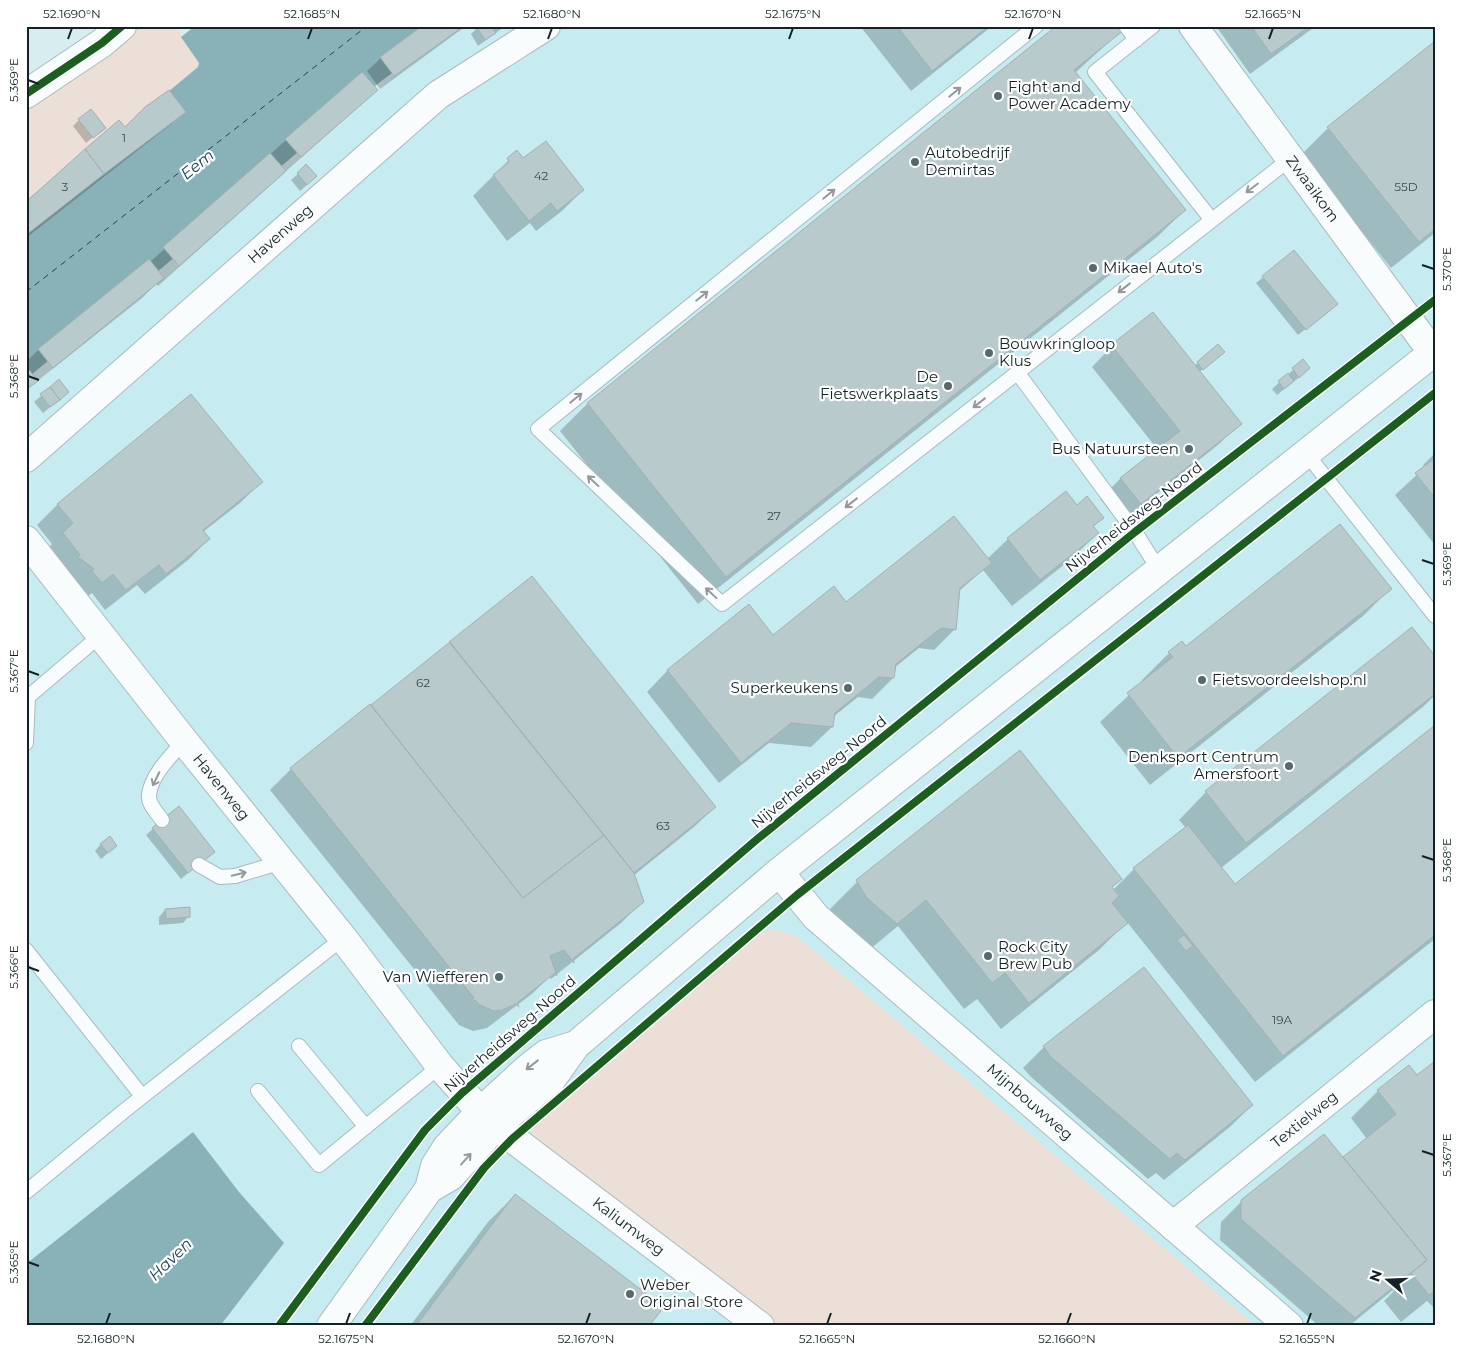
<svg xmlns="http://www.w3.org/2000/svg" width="1461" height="1352" viewBox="0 0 1461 1352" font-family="Montserrat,sans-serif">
	<rect width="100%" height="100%" fill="#d8edf0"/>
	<path fill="#c6ebf1" d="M464,26H1435V1326H220L284,1243L239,1192L193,1132L26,1264V390L179,266L394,76Z"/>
	<path fill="#ebdfd8" d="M137,26H176L199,63L198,67L26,210V108Z
		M776,929L798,937L1256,1326H774L534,1146L530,1131L538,1116L757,932Z"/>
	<path fill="#88b2b8" d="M195,26H456L380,82L163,267L26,379V210L198,67L199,63L181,37Z
		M193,1132L239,1192L284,1243L220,1326H26V1264Z"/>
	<path fill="#0003" d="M424,26H466L380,89L367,71L381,58Z
		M479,26H504V27L478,46L471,34Z
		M860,26H992L911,91Z
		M1058,26L1122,30L1075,73L1185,210L1157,237L698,604L560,431L587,404Z
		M1216,26H1316L1250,74Z
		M1435,43V233L1391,268L1301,155L1328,128Z
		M377,90L158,286L156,284L142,298L26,390V362L38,350L149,261L150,262L286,140Z
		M184,112L170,125L26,238V201L86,150L124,129Z
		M79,120L104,128L86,143L73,126Z
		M517,152L523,160L583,190L562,211L536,231L530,223L507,241L473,196Z
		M298,174L309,183L300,191L291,180Z
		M1294,252L1329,310L1298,335L1256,283Z
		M1112,346L1194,366L1218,346L1217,358L1199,372L1240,423L1219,444L1120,523L1100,499L1121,478L1158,450L1092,367Z
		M1303,361L1302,375L1277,395L1272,389Z
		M59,381L61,398L43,413L34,402Z
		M1435,453V545L1395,495L1425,467L1423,465Z
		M261,482L240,503L203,532L209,539L188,560L145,594L137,585L105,610L92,593L80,602L42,554L52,544L37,525L58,504Z
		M1077,506L1103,517L1093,527L1098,533L1070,560L1012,606L983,570L958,592L955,629L934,650L919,648L894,668L893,678L872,699L858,697L833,717L832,727L811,747L769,743L719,783L647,692L667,671L749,606L773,636L846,603L987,559L1008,539Z
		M1390,589L1363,616L1150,785L1100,722L1143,682L1142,680L1169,653Z
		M444,649L715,807L694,827L633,876L642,902L621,923L551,979L549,977L533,993L487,1028L473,1031L459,1025L270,790L291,769Z
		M1435,658V695L1424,706L1221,868L1235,886L1435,727V939L1255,1082L1127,922L1099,950L1001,1029L977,999L964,1009L898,926L869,950L839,924L830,909L858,881L1121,879L1111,888L1113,890L1134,869L1186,828L1179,820L1206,792Z
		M153,829L213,852L181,879L146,835Z
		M101,844L109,852L101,859L95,851Z
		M165,910L189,916L183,923L159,925V917Z
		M1144,969L1252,1105L1231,1126L1164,1180L1156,1173L1148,1179L1031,1077L1023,1068L1044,1047Z
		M1435,1062V1309L1427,1301L1401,1322L1384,1301L1394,1291L1393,1290L1349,1326H1319L1220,1240L1221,1222L1242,1201L1343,1159L1367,1139L1351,1118L1378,1091L1417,1076Z
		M515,1195L647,1326H410L488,1222Z"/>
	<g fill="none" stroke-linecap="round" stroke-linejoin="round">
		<path stroke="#19484e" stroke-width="1" stroke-dasharray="6 5" stroke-linecap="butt" d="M26,292L367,26"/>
	</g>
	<path fill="#b9cacc" stroke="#a0b1b3" d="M422,26H464L394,76L380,57Z
		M476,26H491L496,33L485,40Z
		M897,26H989L932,71Z
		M1056,26H1121L1124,30L1074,70L1186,210L726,577L587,403Z
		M1251,26H1310L1271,54Z
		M1435,41V229L1419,242L1327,127Z
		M362,72L378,90L301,157L285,139Z
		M169,90L186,112L104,174L85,149L119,120L125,127L145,107Z
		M91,109L106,128L93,138L78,119Z
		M546,141L584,190L557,211L551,203L529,221L493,175L509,162L507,158L517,150L523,158Z
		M85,149L104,174L26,235V202Z
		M270,153L286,171L179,266L163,247Z
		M306,164L317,176L307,185L297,173Z
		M1294,250L1338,304L1306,330L1262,276Z
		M149,259L164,278L53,368L38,349Z
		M1153,312L1242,424L1141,504L1120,478L1180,431L1111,345Z
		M1218,344L1225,352L1203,370L1197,362Z
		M1303,359L1310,368L1299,378L1292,368Z
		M26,366L38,381L26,390Z
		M1288,373L1294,381L1284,389L1278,381Z
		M59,379L69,392L60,400L50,387Z
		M50,387L60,400L50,407L40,394Z
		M191,394L263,482L203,530L210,539L166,574L159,565L126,590L113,574L102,583L92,571L94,569L78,557L80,555L63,533L60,536L73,523L57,504Z
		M1435,458V498L1415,473Z
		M1066,491L1077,505L1087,496L1104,518L1093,526L1099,533L1040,580L1007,538Z
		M954,516L992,563L960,588L956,630L941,628L896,664L894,678L879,677L835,713L833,727L791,723L741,763L667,670L749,604L773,635L834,586L846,602Z
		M1340,524L1392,589L1178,758L1127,693L1173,657L1168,652L1182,641L1186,646Z
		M532,576L716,807L634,873L449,642Z
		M1412,627L1435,656V694L1246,843L1205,791Z
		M450,642L604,835L523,898L371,705Z
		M370,704L523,898L604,835L634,873L644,902L573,959L574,963L564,950L550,956L557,976L555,973L517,1003L519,1007L516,1004L502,1010L494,1011L480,1005L475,1000L471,1002L470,1001L474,998L290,768Z
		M1435,725V935L1283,1056L1133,868L1188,825L1235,884Z
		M1020,750L1122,879L1112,887L1119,896L1112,903L1128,923L1029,1003L1005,973L992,983L926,900L897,924L867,898L856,880Z
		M179,806L215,852L188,873L152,828Z
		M110,836L117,846L108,853L100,844Z
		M190,907V917L166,919L165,909Z
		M1184,935L1193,946L1186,951L1177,940Z
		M1144,967L1253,1105L1185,1160L1177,1153L1170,1159L1051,1057L1043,1046Z
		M1435,1061V1291L1429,1295L1411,1273L1427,1260L1343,1157L1396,1114L1377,1090L1409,1065L1417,1075Z
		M1324,1134L1427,1260L1355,1318L1241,1219V1200Z
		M515,1194L664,1307L649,1326H416Z"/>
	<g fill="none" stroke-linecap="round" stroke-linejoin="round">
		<g stroke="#aababd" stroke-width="16">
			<path id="service" d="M1036,26L538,429L722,604L1290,159
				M1126,26L1136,40
				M1153,26L1095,72L1211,219
				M1017,372L1135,532L1159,570
				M1306,453L1435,616
				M26,743L28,697L102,634
				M162,820C157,813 148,804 149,795C151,775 171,756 184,741
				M199,865L220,877L235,876L282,862
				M26,950L142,1096
				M299,1046L366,1127
				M258,1091L319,1165L440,1066
				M26,1192L124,1111L343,938"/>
		</g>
		<g stroke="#aababd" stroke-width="30">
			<g id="minor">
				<path id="s1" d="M1193,26L1433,353"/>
				<path d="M26,94L102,43L122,26"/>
				<path id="s2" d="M26,458L438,95L546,26"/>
				<path id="s3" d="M26,540L184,741L343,938L440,1066L488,1120L760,1326"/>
				<path id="s4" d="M779,872L816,917L1289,1326"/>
				<path id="s5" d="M1173,1226L1435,1014"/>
			</g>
		</g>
		<g stroke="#aababd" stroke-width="30">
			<path id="tertiary" d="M429,1189L451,1176L496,1126L551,1080L576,1045L779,872L1435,351
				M331,1326L429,1189L435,1166L447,1147L480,1112L528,1068L546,1054L576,1045"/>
		</g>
		<use href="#service" stroke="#f9fcfd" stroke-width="14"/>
		<use href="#minor" stroke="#f9fcfd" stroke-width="28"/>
		<use href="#tertiary" stroke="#f9fcfd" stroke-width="28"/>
		<g stroke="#fff" stroke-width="11">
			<path id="cycleway" d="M26,94L102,43L122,26
				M279,1326L425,1130L462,1093L755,841L1135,532L1435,300
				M365,1326L484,1168L512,1139L797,895L1435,393"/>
		</g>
		<use href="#cycleway" stroke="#1b5e20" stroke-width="8"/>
	</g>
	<defs><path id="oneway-shaft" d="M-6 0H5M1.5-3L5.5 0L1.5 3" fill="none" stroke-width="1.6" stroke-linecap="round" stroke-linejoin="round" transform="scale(1.25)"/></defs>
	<g stroke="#929a9b">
		<use href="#oneway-shaft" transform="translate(955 92) rotate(-39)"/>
		<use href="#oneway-shaft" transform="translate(1252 188) rotate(143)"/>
		<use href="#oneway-shaft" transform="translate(829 194) rotate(-39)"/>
		<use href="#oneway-shaft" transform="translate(1124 288) rotate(142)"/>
		<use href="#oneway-shaft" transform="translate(702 296) rotate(-39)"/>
		<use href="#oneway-shaft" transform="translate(576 398) rotate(-39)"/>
		<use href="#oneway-shaft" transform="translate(979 403) rotate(142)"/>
		<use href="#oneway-shaft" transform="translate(593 481) rotate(-137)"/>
		<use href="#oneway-shaft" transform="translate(851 503) rotate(142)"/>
		<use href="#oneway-shaft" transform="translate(711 593) rotate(-137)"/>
		<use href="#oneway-shaft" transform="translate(156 779) rotate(116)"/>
		<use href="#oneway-shaft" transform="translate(239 874) rotate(-13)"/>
		<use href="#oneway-shaft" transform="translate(532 1065) rotate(142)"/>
		<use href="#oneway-shaft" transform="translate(466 1159) rotate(-48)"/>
	</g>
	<path fill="none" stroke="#132224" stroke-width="2" d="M68,39L72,28M308,39L312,28M548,39L552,28M789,39L793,28M1029,39L1033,28M1269,39L1273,28M28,80L39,84M1422,265L1434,269M28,376L39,380M1422,560L1434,564M28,671L39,675M1422,856L1434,860M28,967L39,971M1422,1151L1434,1155M28,1262L39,1266M106,1324L110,1313M346,1324L350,1313M586,1324L590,1313M827,1324L831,1313M1067,1324L1071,1313M1307,1324L1311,1313"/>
	<g fill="#58696b" stroke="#fff" stroke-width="2">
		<circle cx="998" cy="96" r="5"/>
		<circle cx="915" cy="162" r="5"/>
		<circle cx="1093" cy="268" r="5"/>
		<circle cx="989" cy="353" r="5"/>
		<circle cx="948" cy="386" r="5"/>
		<circle cx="1189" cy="449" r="5"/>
		<circle cx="1202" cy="680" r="5"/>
		<circle cx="848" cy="688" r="5"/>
		<circle cx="1289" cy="766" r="5"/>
		<circle cx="988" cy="956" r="5"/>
		<circle cx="499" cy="977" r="5"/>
		<circle cx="630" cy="1294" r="5"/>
	</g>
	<g text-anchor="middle" stroke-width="4.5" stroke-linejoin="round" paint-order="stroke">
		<g font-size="12" fill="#3c4c4e">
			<text x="124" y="142">1</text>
			<text x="541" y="180">42</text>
			<text x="65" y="191">3</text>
			<text x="1406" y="191">55D</text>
			<text x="774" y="520">27</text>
			<text x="423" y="687">62</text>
			<text x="663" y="830">63</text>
			<text x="1282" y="1024">19A</text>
		</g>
		<g font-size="15" fill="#132224" stroke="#fff" text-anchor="start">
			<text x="1008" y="92">Fight and<tspan x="1008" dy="17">Power Academy</tspan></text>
			<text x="925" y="158">Autobedrijf<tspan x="925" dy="17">Demirtas</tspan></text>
			<text x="1103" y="273">Mikael Auto's</text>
			<text x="999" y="349">Bouwkringloop<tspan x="999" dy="17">Klus</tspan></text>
			<text x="938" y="382" text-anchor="end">De<tspan x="938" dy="17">Fietswerkplaats</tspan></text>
			<text x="1179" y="454" text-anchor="end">Bus Natuursteen</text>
			<text x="1212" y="685">Fietsvoordeelshop.nl</text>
			<text x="838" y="693" text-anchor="end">Superkeukens</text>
			<text x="1279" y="762" text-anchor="end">Denksport Centrum<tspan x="1279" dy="17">Amersfoort</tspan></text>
			<text x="998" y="952">Rock City<tspan x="998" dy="17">Brew Pub</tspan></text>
			<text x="489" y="982" text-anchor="end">Van Wiefferen</text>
			<text x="640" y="1290">Weber<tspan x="640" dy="17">Original Store</tspan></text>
		</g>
		<g font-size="15" fill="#132224" stroke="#fff">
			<text dy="5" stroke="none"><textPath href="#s1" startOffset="202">Zwaaikom</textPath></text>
			<text dy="5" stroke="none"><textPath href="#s2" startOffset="339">Havenweg</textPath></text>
			<text transform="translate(1134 517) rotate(-38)" y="5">Nijverheidsweg-Noord</text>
			<text transform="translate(819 772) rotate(-39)" y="5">Nijverheidsweg-Noord</text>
			<text dy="5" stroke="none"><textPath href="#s3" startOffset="315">Havenweg</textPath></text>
			<text transform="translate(510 1034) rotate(-41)" y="5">Nijverheidsweg-Noord</text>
			<text dy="5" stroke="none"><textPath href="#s4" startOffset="341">Mijnbouwweg</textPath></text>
			<text dy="5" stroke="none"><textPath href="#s5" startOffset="169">Textielweg</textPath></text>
			<text dy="5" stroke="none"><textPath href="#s3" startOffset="918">Kaliumweg</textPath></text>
		</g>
		<g font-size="16" font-style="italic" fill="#19484e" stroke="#fff">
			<text transform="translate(197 164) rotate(-39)" y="6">Eem</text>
			<text transform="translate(170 1259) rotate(-44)" y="6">Haven</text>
		</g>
	</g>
	<rect width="1461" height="1352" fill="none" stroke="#ffffff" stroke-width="55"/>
	<g transform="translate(1388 1280) rotate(289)" stroke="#ffffff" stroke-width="4" paint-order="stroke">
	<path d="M0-4L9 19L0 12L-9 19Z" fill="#132224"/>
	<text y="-8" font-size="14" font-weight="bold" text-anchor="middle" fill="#132224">N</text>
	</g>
	<rect x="28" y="28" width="1406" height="1296" fill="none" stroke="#132224" stroke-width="2"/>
	<g font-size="12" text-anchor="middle" fill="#132224">
		<text x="72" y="18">52.1690°N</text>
		<text x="312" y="18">52.1685°N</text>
		<text x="552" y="18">52.1680°N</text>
		<text x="793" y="18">52.1675°N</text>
		<text x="1033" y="18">52.1670°N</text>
		<text x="1273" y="18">52.1665°N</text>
		<text transform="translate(14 80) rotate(-90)" y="4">5.369°E</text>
		<text transform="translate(1447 269) rotate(-90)" y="4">5.370°E</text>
		<text transform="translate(14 376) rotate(-90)" y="4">5.368°E</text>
		<text transform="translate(1447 564) rotate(-90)" y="4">5.369°E</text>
		<text transform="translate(14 671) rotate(-90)" y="4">5.367°E</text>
		<text transform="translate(1447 860) rotate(-90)" y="4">5.368°E</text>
		<text transform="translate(14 967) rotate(-90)" y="4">5.366°E</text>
		<text transform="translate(1447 1155) rotate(-90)" y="4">5.367°E</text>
		<text transform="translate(14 1262) rotate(-90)" y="4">5.365°E</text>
		<text x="106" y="1343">52.1680°N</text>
		<text x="346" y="1343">52.1675°N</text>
		<text x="586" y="1343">52.1670°N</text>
		<text x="827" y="1343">52.1665°N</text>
		<text x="1067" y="1343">52.1660°N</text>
		<text x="1307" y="1343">52.1655°N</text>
	</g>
</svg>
